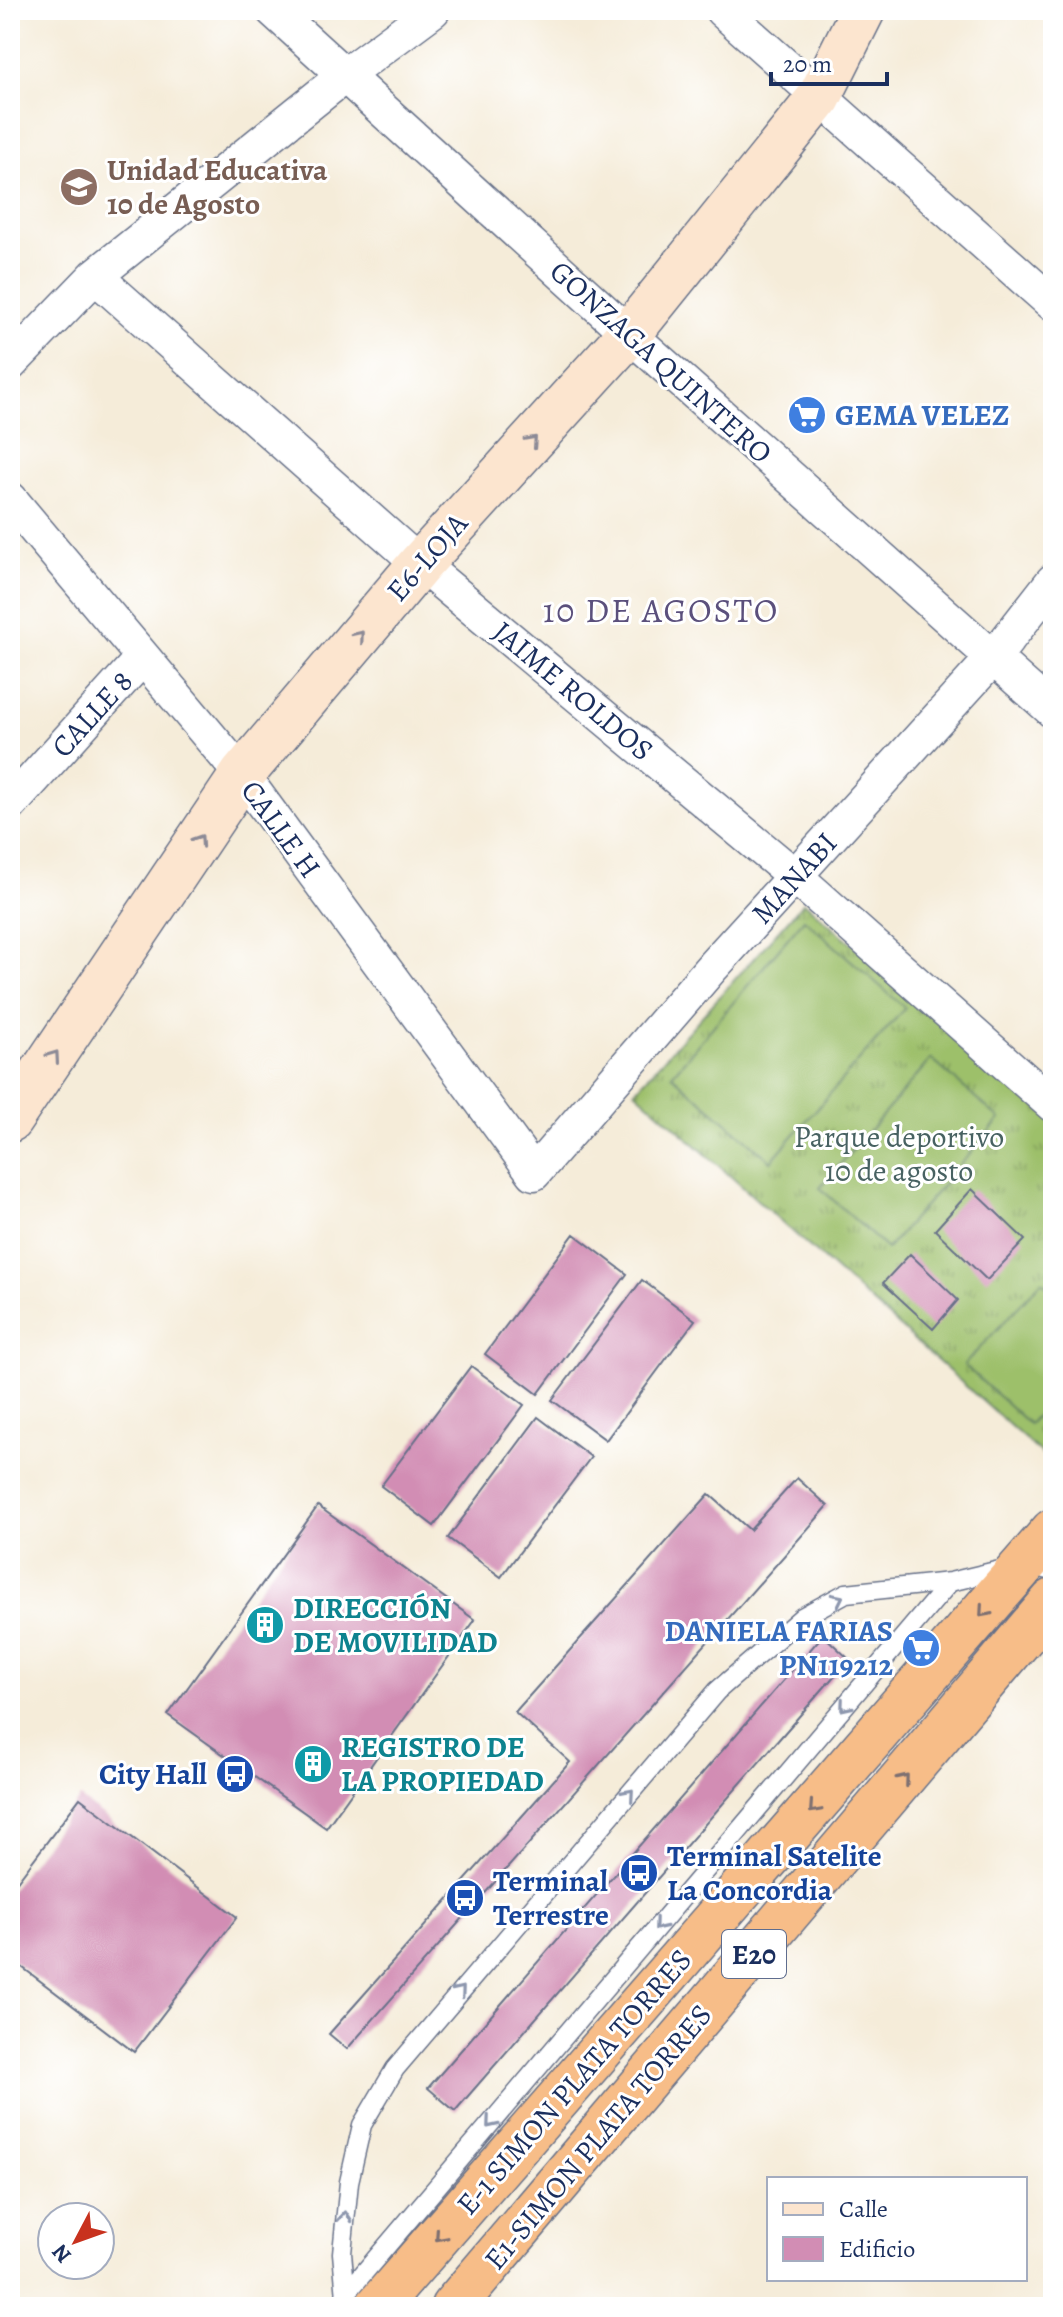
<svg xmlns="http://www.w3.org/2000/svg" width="1063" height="2317" viewBox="0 0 1063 2317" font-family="Alegreya,serif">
	<defs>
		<pattern id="grass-tufts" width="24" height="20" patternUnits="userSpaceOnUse" patternTransform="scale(2)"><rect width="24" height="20" fill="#9dc06a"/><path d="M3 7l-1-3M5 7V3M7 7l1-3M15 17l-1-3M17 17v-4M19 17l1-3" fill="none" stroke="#7f9c5a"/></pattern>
	</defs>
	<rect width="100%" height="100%" fill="#fff"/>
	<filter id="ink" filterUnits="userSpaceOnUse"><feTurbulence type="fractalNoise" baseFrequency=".0125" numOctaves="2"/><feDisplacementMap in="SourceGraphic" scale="16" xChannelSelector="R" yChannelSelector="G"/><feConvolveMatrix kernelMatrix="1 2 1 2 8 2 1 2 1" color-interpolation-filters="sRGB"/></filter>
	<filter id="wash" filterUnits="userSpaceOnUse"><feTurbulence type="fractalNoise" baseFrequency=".006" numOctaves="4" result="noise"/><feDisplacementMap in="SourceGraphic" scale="32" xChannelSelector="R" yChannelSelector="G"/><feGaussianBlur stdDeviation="1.8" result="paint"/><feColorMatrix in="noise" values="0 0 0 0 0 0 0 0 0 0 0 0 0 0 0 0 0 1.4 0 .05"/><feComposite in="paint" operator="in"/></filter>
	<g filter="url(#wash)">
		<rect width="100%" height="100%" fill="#f5ecd9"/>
		<path fill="url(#grass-tufts)" stroke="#5c7864" stroke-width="2" d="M804,902L1053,1118V1464L635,1091Z"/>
		<path fill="#9dc06a" stroke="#5c7864" stroke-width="2" d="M804,919L905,1008L771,1161L672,1075Z
			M931,1059L1000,1119L887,1249L820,1188Z
			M1042,1281L1053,1291V1398L1029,1424L964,1365Z"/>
		<g id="blocks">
			<path fill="#d28db4" d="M972,1189L1025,1240L987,1280L935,1230Z
				M574,1234L627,1274L538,1394L485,1354Z
				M910,1254L958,1300L933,1329L883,1283Z
				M642,1280L695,1320L606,1440L552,1400Z
				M471,1366L524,1405L434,1526L381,1486Z
				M538,1417L591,1457L501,1577L448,1538Z
				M797,1478L828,1506L347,2049L329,2034L570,1762L515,1712L709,1494L750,1530Z
				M318,1506L475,1620L326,1828L168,1715Z
				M823,1635L849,1659L455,2111L428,2088Z
				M80,1798L237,1917L134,2052L10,1958V1891Z"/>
		</g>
	</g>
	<g filter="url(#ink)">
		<use href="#blocks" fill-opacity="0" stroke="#677189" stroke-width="2"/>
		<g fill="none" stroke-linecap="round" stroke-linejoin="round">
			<g stroke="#677189" stroke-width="21">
				<path id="lane" d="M345,2295L950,1582
					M347,2307L342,2253L349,2182L362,2125L395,2069L717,1691L802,1617L846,1593L950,1582L1025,1564L1053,1571"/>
			</g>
			<g stroke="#677189" stroke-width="37">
				<path id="street" d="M273,10L629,334L1053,711
					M722,10L1053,304
					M95,276L420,564L796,877L1053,1105
					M10,364L95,276L344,76L433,10
					M10,499L242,775L534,1173L713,966L993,658L1053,581
					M10,805L142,658"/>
			</g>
			<g stroke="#677189" stroke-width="47">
				<path id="secondary" d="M10,1120L242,775L420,564L629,334L819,98L863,10"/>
			</g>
			<g stroke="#677189" stroke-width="47">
				<path id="highway" d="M377,2307L1053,1531
					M453,2307L1053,1601"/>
			</g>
			<use href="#lane" stroke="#fff" stroke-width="18"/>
			<use href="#street" stroke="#fff" stroke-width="34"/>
			<use href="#secondary" stroke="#fce5cf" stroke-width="44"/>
			<use href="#highway" stroke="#f7bd88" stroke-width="44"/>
		</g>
		<defs><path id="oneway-chevron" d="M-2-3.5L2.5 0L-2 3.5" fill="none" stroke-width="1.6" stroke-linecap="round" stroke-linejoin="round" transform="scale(2)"/></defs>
		<g stroke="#8c8a96">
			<use href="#oneway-chevron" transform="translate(532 441) rotate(-48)"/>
			<use href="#oneway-chevron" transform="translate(359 636) rotate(-50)"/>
			<use href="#oneway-chevron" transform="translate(199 840) rotate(-56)"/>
			<use href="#oneway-chevron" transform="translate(54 1056) rotate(-55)"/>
		</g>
		<g stroke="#8d97ae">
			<use href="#oneway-chevron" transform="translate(838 1599) rotate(-26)"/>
			<use href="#oneway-chevron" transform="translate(845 1706) rotate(130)"/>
			<use href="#oneway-chevron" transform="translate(629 1794) rotate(-49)"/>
			<use href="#oneway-chevron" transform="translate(659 1925) rotate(130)"/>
			<use href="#oneway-chevron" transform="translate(460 1991) rotate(-50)"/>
			<use href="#oneway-chevron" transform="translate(491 2123) rotate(130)"/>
			<use href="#oneway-chevron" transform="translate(345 2217) rotate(-85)"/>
		</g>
		<g stroke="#7e6f71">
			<use href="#oneway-chevron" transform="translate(984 1612) rotate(131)"/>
			<use href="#oneway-chevron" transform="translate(904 1779) rotate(-50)"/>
			<use href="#oneway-chevron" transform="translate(814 1808) rotate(132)"/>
			<use href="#oneway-chevron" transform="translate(440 2236) rotate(132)"/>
		</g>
	</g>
	<defs>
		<g id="school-disc" transform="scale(2)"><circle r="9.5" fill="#8d6e63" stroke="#fff"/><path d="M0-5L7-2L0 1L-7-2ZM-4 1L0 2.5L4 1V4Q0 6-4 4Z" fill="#fff"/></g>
		<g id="supermarket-disc" transform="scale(2)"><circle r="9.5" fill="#3f7fe0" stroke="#fff"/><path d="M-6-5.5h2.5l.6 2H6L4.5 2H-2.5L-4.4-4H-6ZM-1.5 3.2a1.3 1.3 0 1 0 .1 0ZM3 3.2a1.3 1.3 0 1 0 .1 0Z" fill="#fff"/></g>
		<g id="building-disc" transform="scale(2)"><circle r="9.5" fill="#0f9aa8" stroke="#fff"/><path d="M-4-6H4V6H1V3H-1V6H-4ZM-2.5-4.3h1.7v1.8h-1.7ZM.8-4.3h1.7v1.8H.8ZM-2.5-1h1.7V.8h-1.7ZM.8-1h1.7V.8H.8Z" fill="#fff"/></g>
		<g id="bus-disc" transform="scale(2)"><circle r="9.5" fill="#1a4fb4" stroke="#fff"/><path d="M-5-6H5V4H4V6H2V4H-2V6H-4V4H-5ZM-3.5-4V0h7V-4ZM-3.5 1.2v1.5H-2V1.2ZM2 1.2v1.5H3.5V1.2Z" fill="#fff"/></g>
	</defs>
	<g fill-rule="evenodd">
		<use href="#school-disc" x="79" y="187"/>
		<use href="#supermarket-disc" x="807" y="415"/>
		<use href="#building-disc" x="265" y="1625"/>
		<use href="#supermarket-disc" x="921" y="1648"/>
		<use href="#building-disc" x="313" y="1764"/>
		<use href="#bus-disc" x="235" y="1774"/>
		<use href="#bus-disc" x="639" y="1873"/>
		<use href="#bus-disc" x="465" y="1898"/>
	</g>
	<g text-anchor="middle" stroke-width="6" stroke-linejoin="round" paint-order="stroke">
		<rect fill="#fff" stroke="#5f6d8e" stroke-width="2" x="722" y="1930" width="64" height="48" rx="6"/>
		<g font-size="28" font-weight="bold" fill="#1b2f5e">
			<text x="754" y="1964">E20</text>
		</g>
		<g font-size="30" font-weight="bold" fill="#785e54" stroke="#fff" text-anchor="start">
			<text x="107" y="180">Unidad Educativa<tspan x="107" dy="34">10 de Agosto</tspan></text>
		</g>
		<g font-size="30" fill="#1b2f5e" stroke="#fff">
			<text transform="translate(661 362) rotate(42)" y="10">GONZAGA QUINTERO</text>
			<text transform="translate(427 557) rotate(-49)" y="10">E6-LOJA</text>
			<text transform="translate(573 691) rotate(40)" y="10">JAIME ROLDOS</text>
			<text transform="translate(92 714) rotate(-48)" y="10">CALLE 8</text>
			<text transform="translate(281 829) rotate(54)" y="10">CALLE H</text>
			<text transform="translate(794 878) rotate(-48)" y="10">MANABI</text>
			<text transform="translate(574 2082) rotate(-49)" y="10">E-1 SIMON PLATA TORRES</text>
			<text transform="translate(598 2137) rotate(-50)" y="10">E1-SIMON PLATA TORRES</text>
		</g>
		<g font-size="30" font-weight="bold" fill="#366cbe" stroke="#fff" text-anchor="start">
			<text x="835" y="425">GEMA VELEZ</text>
			<text x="893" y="1641" text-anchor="end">DANIELA FARIAS<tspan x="893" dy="34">PN119212</tspan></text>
		</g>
		<g font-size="30" fill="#486262" stroke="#fff">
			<text x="899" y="1147">Parque deportivo<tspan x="899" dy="34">10 de agosto</tspan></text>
		</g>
		<g font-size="30" font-weight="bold" fill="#0d838f" stroke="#fff" text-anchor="start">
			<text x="293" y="1618">DIRECCIÓN<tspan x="293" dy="34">DE MOVILIDAD</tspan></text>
			<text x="341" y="1757">REGISTRO DE<tspan x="341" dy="34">LA PROPIEDAD</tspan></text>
		</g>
		<g font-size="30" font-weight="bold" fill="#164399" stroke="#fff" text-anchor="start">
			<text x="207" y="1784" text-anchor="end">City Hall</text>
			<text x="667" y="1866">Terminal Satelite<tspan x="667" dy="34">La Concordia</tspan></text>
			<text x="493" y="1891">Terminal<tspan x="493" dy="34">Terrestre</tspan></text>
		</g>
		<g font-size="34" letter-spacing="2" fill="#5b507c" stroke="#fff">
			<text x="661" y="622">10 DE AGOSTO</text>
		</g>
	</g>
	<rect width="1063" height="2317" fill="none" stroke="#fff" stroke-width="40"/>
	<rect x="767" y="2177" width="260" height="104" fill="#ffffff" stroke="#a4acbf" stroke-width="2"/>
	<rect x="783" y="2203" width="40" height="12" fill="#fce5cf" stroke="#a4acbf" stroke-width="2"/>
	<text x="839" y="2217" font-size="24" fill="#1b2f5e">Calle</text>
	<rect x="783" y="2237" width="40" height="24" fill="#d28db4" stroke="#a4acbf" stroke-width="2"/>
	<text x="839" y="2257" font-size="24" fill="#1b2f5e">Edificio</text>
	<g transform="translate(76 2241) rotate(229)"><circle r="38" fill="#ffffff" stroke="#a4acbf" stroke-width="2"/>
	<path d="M0-6L14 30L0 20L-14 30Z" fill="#c8321e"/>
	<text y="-12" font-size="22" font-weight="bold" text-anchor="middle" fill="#1b2f5e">N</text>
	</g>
	<path d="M771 72v12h116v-12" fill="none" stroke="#1b2f5e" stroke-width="4"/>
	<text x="783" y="72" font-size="24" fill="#1b2f5e" stroke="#ffffff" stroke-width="6" paint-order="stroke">20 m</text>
</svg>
